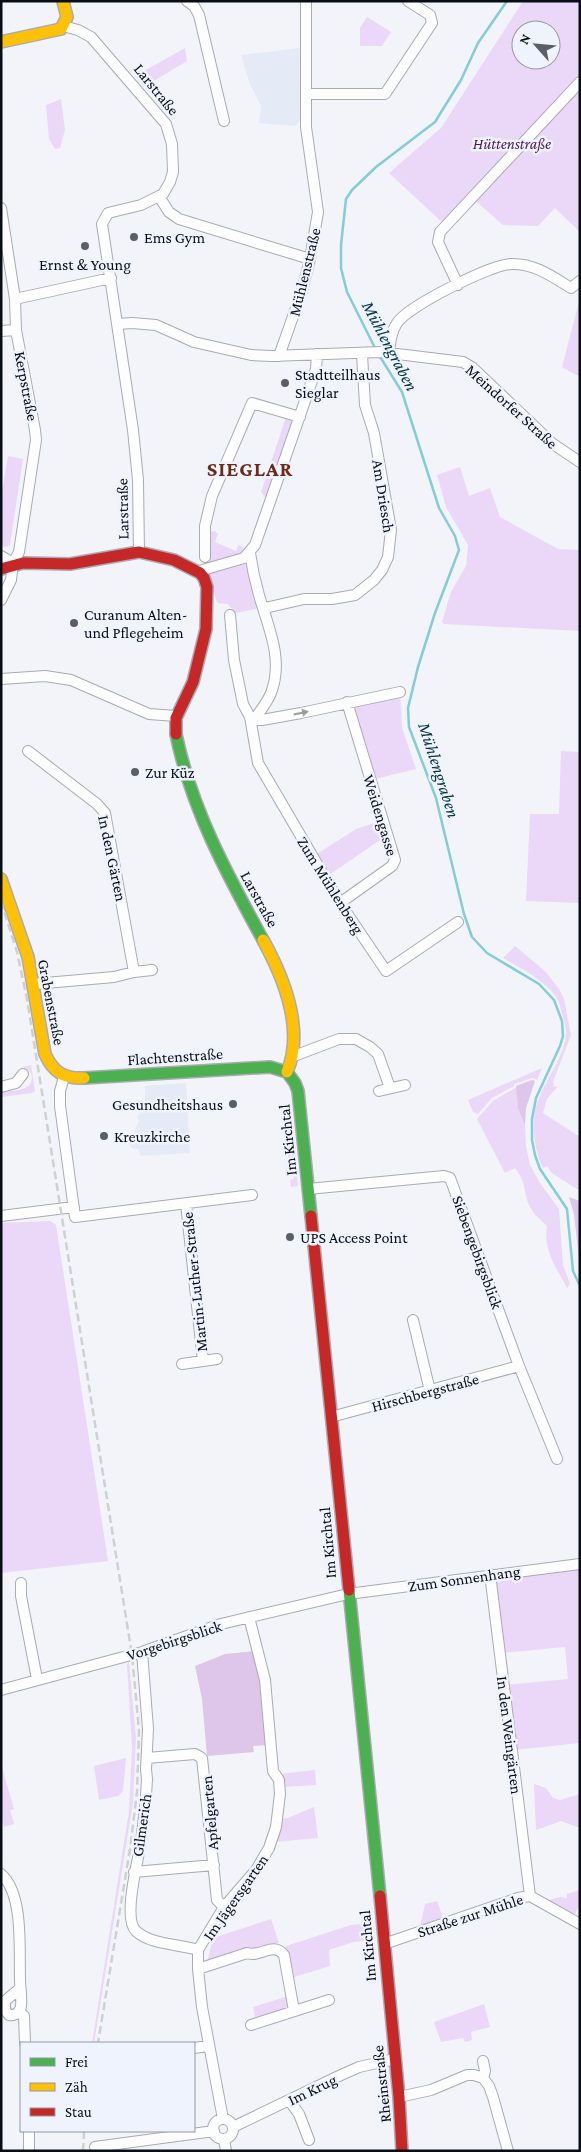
<svg xmlns="http://www.w3.org/2000/svg" width="581" height="2152" viewBox="0 0 581 2152" font-family="'Crimson Pro',serif">
	<rect width="100%" height="100%" fill="#f2f4fa"/>
	<path fill="#e5eaf7" d="M300,48V121L295,126L259,123L261,106L249,82L241,55Z
		M186,1083L190,1153L141,1156L138,1149H133L127,1142L133,1133L139,1121L137,1117L145,1104V1086Z"/>
	<path fill="#ebd7f7" fill-rule="evenodd" d="M523,1H580V232L555,208L538,226L503,225L470,196L444,224L389,173L441,128ZM521,30H551V60H521Z
		M367,17L391,32L382,46H360V28Z
		M185,48L187,61L144,87L135,76Z
		M61,99L65,130L60,148L55,149L49,139L46,105Z
		M580,298V377L562,367Z
		M286,417L291,420L292,423L267,495L265,497L261,492Z
		M8,456L23,459L10,545L7,547L1,546V497Z
		M460,467L469,496L490,488L500,517L558,549L580,550V631L444,624L442,622L451,592L466,566L468,545L446,507L437,475Z
		M215,531L218,534L215,542L236,551L238,545L243,547V554L209,564L207,545L211,532Z
		M246,564L257,607L256,609L235,613L228,604L218,603C214,598 212,582 209,574Z
		M400,694L402,728L416,769L375,779L355,709L357,706Z
		M561,751L580,752V903L526,901L530,814H559Z
		M378,822L383,838L329,875L317,854L356,829Z
		M515,946L546,972L559,989L564,999L571,1035L553,1082L554,1087L558,1086L547,1099L543,1113L580,1137V1191L552,1173L547,1166L543,1168C535,1152 532,1130 535,1112C540,1085 565,1059 566,1033C566,1027 564,1020 562,1014C560,1006 559,999 553,993C540,978 521,968 503,958Z
		M31,1065L35,1091L32,1093L1,1097V1092C14,1090 36,1092 31,1073L26,1068L21,1067Z
		M542,1068L537,1080L532,1078L514,1084V1086L492,1098L478,1114L473,1112L468,1100Z
		M517,1087L518,1109L525,1125L526,1147L530,1165L540,1183L559,1209L563,1265L570,1284L567,1288C556,1267 543,1250 547,1226C541,1220 533,1214 529,1205C523,1190 527,1184 515,1168L505,1173L477,1119L493,1101Z
		M292,1124L298,1186L291,1187L290,1180L294,1179L293,1174H290L285,1125Z
		M50,1221L56,1225L108,1561L1,1573V1223Z
		M580,1566V1743L514,1750L506,1685L568,1679L565,1647L502,1653L493,1582L497,1576Z
		M129,1662L136,1738L133,1803L94,2043H92L129,1811L132,1748L127,1664Z
		M126,1758L123,1791L118,1796L99,1800L94,1766Z
		M1,1764L14,1809L10,1810L14,1824L4,1827L1,1818Z
		M315,1770L316,1785L283,1787L279,1774Z
		M534,1784L546,1788L553,1798L560,1800L580,1794V1828L561,1821L536,1830Z
		M314,1807L318,1838L275,1842L281,1819L288,1818Z
		M580,1890V1904L575,1914L568,1913L546,1901L560,1897L567,1898V1894Z
		M437,1901L443,1918L420,1926L425,1904Z
		M271,1919L279,1943L207,1963L213,1938Z
		M371,1923L373,1940L353,1942L329,1950L330,1966L291,1978L286,1946L351,1925Z
		M288,1996L289,2004L284,2013L256,2021L253,2007Z
		M484,2004L490,2027L471,2032L472,2040L465,2042L463,2038L441,2042L434,2022Z"/>
	<path fill="#dec6eb" d="M532,1080L535,1081L526,1108L525,1125L518,1109L516,1086Z
		M569,1197L580,1201V1269L574,1214Z
		M255,1651L261,1680L268,1745L253,1746L254,1752L207,1756L202,1699L195,1666L225,1654Z"/>
	<g fill="none" stroke-linecap="round" stroke-linejoin="round">
		<path stroke="#83ccd8" stroke-width="2.5" d="M375,348L347,292L341,268V245L346,199L352,190L376,167L435,122L461,80L478,43L507,1
			M379,355L402,392L439,508L455,536L459,550L435,613L418,667L408,708L409,727L436,798L464,914L472,937L487,953L539,984L554,1000L562,1021L563,1036L560,1046L536,1098L532,1119V1140L535,1155L540,1169L567,1209L573,1271L580,1286"/>
		<g stroke="#a8abb2" stroke-width="12">
			<path id="street" d="M187,1L194,6L199,15L224,121
				M63,26L78,30L91,37L166,124L172,144L173,172L170,182L163,194L141,205L108,213L102,224L133,430L138,480L139,552
				M306,94H385L432,23L430,15L408,1
				M160,198L169,212L179,219L310,259
				M1,208L15,299L16,330L35,430L36,440L19,552L13,563L11,580L1,600
				M458,285L438,242L440,232L580,82
				M15,299L111,278
				M118,324L132,323L156,325L194,342L251,355L271,356L381,352L463,362L473,368L553,444L580,462
				M1,331L16,330
				M389,353C390,343 391,332 397,323C408,306 490,265 511,264C534,263 553,277 571,288L580,281
				M279,356L302,291L310,259L318,212L306,127V1
				M1,556L13,563
				M205,557V526L212,496L252,403L300,417
				M199,571L244,558L255,545L316,369L317,354
				M265,608L304,599H332L355,595L374,580L382,570L388,557L391,530L374,433L365,405L362,354
				M230,615L234,660L243,704L250,717L258,763L340,903L386,971L458,922
				M1,679L45,676L71,680L149,714L176,716
				M250,717L254,720C260,711 267,703 271,693C284,659 268,627 259,595C255,581 252,567 250,553
				M254,720H262L301,713L400,692
				M28,751L97,804L105,813L134,972
				M340,903L392,866L395,860L347,702
				M34,984L114,977L134,972L152,970
				M294,1056L339,1039H356L370,1047L378,1054L390,1088
				M64,1077L60,1091V1106L75,1217L252,1195
				M1,1087L16,1083L23,1074
				M379,1091L405,1085
				M308,1189L444,1176L450,1178L519,1366L557,1459
				M186,1204L203,1361
				M1,1216L74,1207
				M413,1320L430,1391
				M182,1364L217,1359
				M331,1417L519,1366
				M490,1574L530,1896
				M21,1583V1596L37,1679
				M142,1652L148,1729L146,1769L147,1779C146,1800 144,1820 141,1841C139,1858 122,1918 136,1931C151,1945 179,1944 198,1950
				M1,1690L142,1652L221,1624L348,1594L580,1564
				M147,1758L195,1754L202,1758L217,1900L224,1907
				M134,1872L214,1865
				M1,1874C24,1894 19,1950 20,1979C20,1988 22,1997 21,2006C20,2012 16,2016 9,2015L5,2010V2001L19,1989
				M384,1944L518,1898L530,1896L580,1924
				M198,1969L247,1953C260,1958 273,1941 284,1955L294,2011
				M19,2012L24,2016L25,2043
				M251,2025L329,2000
				M194,2048L208,2046
				M483,2078L485,2071L483,2061
				M399,2097L431,2090L467,2075H474L483,2078L489,2086L493,2097L508,2151
				M289,2100L299,2114L309,2140
				M223,2119L202,2007L198,1969V1950L224,1907L256,1870L269,1848L276,1827L280,1794L279,1780L273,1771L265,1680L249,1617
				M213 2129a10 10 0 1 1 20 0a10 10 0 1 1-20 0Z
				M233,2127L341,2075L359,2067L395,2059
				M29,2131V2151
				M224,2139L226,2151
				M95,2147L214,2131"/>
		</g>
		<g stroke="#a8abb2" stroke-width="14">
			<path id="fast" d="M176,734C191,808 227,874 263,940
				M84,1078L270,1067L287,1072L295,1083L298,1091L311,1216
				M349,1590L380,1896"/>
		</g>
		<g stroke="#a8abb2" stroke-width="14">
			<path id="slow" d="M1,42L61,29L67,17L63,1
				M1,879L28,957L45,1054C53,1072 64,1079 84,1078
				M263,940C284,978 305,1029 287,1072"/>
		</g>
		<g stroke="#a8abb2" stroke-width="14">
			<path id="jam" d="M1,569L23,563L70,564L139,552L174,560L200,573L204,578L207,587L206,629L193,682L176,718V734
				M311,1216L349,1590
				M380,1896L399,2097L402,2151"/>
		</g>
		<use href="#street" stroke="#fdfdfe" stroke-width="10"/>
		<use href="#fast" stroke="#4caf50" stroke-width="11"/>
		<use href="#slow" stroke="#ffc107" stroke-width="11"/>
		<use href="#jam" stroke="#c62828" stroke-width="11"/>
		<path stroke="#cfd0d2" stroke-width="2.5" stroke-dasharray="8 4" stroke-linecap="butt" d="M1,901L17,952L27,999L132,1655L139,1730L137,1792L130,1849L98,2043
			M83,2151L84,2131"/>
	</g>
	<defs><path id="oneway-solid" d="M-6-.8H1V-3.2L6.5 0L1 3.2V.8H-6Z" transform="scale(1.25)"/></defs>
	<use fill="#9b9da1" href="#oneway-solid" transform="translate(301 713) rotate(-12)"/>
	<g fill="#5b5e66" stroke="#eef3fd" stroke-width="2">
		<circle cx="134" cy="237" r="5"/>
		<circle cx="85" cy="246" r="5"/>
		<circle cx="285" cy="383" r="5"/>
		<circle cx="74" cy="623" r="5"/>
		<circle cx="135" cy="772" r="5"/>
		<circle cx="233" cy="1104" r="5"/>
		<circle cx="104" cy="1136" r="5"/>
		<circle cx="290" cy="1237" r="5"/>
	</g>
	<g text-anchor="middle" stroke-width="5" stroke-linejoin="round" paint-order="stroke">
		<g font-size="16" fill="#090e16" stroke="#eef3fd">
			<text transform="translate(157 89) rotate(51)" y="6">Larstraße</text>
			<text transform="translate(304 272) rotate(-76)" y="6">Mühlenstraße</text>
			<text transform="translate(27 386) rotate(79)" y="6">Kerpstraße</text>
			<text transform="translate(512 406) rotate(42)" y="6">Meindorfer Straße</text>
			<text transform="translate(384 496) rotate(81)" y="6">Am Driesch</text>
			<text transform="translate(122 509) rotate(-91)" y="6">Larstraße</text>
			<text transform="translate(381 815) rotate(73)" y="6">Weidengasse</text>
			<text transform="translate(113 858) rotate(78)" y="6">In den Gärten</text>
			<text transform="translate(331 885) rotate(58)" y="6">Zum Mühlenberg</text>
			<text transform="translate(260 899) rotate(61)" y="6">Larstraße</text>
			<text transform="translate(52 1002) rotate(79)" y="6">Grabenstraße</text>
			<text transform="translate(175 1056) rotate(-4)" y="6">Flachtenstraße</text>
			<text transform="translate(287 1140) rotate(-96)" y="6">Im Kirchtal</text>
			<text transform="translate(478 1252) rotate(70)" y="6">Siebengebirgsblick</text>
			<text transform="translate(194 1282) rotate(-96)" y="6">Martin-Luther-Straße</text>
			<text transform="translate(425 1392) rotate(-15)" y="6">Hirschbergstraße</text>
			<text transform="translate(327 1543) rotate(-95)" y="6">Im Kirchtal</text>
			<text transform="translate(464 1578) rotate(-8)" y="6">Zum Sonnenhang</text>
			<text transform="translate(174 1640) rotate(-18)" y="6">Vorgebirgsblick</text>
			<text transform="translate(510 1735) rotate(83)" y="6">In den Weingärten</text>
			<text transform="translate(209 1813) rotate(-95)" y="6">Apfelgarten</text>
			<text transform="translate(141 1825) rotate(-82)" y="6">Gilmerich</text>
			<text transform="translate(235 1897) rotate(-55)" y="6">Im Jägersgarten</text>
			<text transform="translate(470 1915) rotate(-18)" y="6">Straße zur Mühle</text>
			<text transform="translate(367 1946) rotate(-95)" y="6">Im Kirchtal</text>
			<text transform="translate(381 2084) rotate(-96)" y="6">Rheinstraße</text>
			<text transform="translate(312 2089) rotate(-26)" y="6">Im Krug</text>
		</g>
		<g font-size="16" font-style="italic" fill="#4e1860" stroke="#eef3fd">
			<text x="512" y="149">Hüttenstraße</text>
		</g>
		<g font-size="16" fill="#090e16" stroke="#eef3fd" text-anchor="start">
			<text x="144" y="243">Ems Gym</text>
			<text x="85" y="270" text-anchor="middle">Ernst &amp; Young</text>
			<text x="295" y="380">Stadtteilhaus<tspan x="295" dy="18">Sieglar</tspan></text>
			<text x="84" y="620">Curanum Alten-<tspan x="84" dy="18">und Pflegeheim</tspan></text>
			<text x="145" y="778">Zur Küz</text>
			<text x="223" y="1110" text-anchor="end">Gesundheitshaus</text>
			<text x="114" y="1142">Kreuzkirche</text>
			<text x="300" y="1243">UPS Access Point</text>
		</g>
		<g font-size="18" font-style="italic" fill="#063940" stroke="#eef3fd">
			<text transform="translate(390 346) rotate(62)" y="6">Mühlengraben</text>
			<text transform="translate(439 770) rotate(72)" y="6">Mühlengraben</text>
		</g>
		<g font-size="21" font-weight="bold" letter-spacing="1" fill="#6d2b17" stroke="#eef3fd">
			<text x="250" y="476">SIEGLAR</text>
		</g>
	</g>
	<rect width="581" height="2152" fill="none" stroke="#090e16" stroke-width="5"/>
	<rect x="20" y="2042" width="175" height="90" fill="#eef3fd" stroke="#9297a1"/>
	<rect x="30" y="2058" width="25" height="8" fill="#4caf50" stroke="#9297a1"/>
	<text x="65" y="2067" font-size="15" fill="#090e16">Frei</text>
	<rect x="30" y="2083" width="25" height="8" fill="#ffc107" stroke="#9297a1"/>
	<text x="65" y="2092" font-size="15" fill="#090e16">Zäh</text>
	<rect x="30" y="2108" width="25" height="8" fill="#c62828" stroke="#9297a1"/>
	<text x="65" y="2117" font-size="15" fill="#090e16">Stau</text>
	<g transform="translate(536 45) rotate(297)"><circle r="24" fill="#eef3fd" stroke="#9297a1"/>
	<path d="M0-4L9 19L0 12L-9 19Z" fill="#5b5e66"/>
	<text y="-8" font-size="14" font-weight="bold" text-anchor="middle" fill="#090e16">N</text>
	</g>
</svg>
